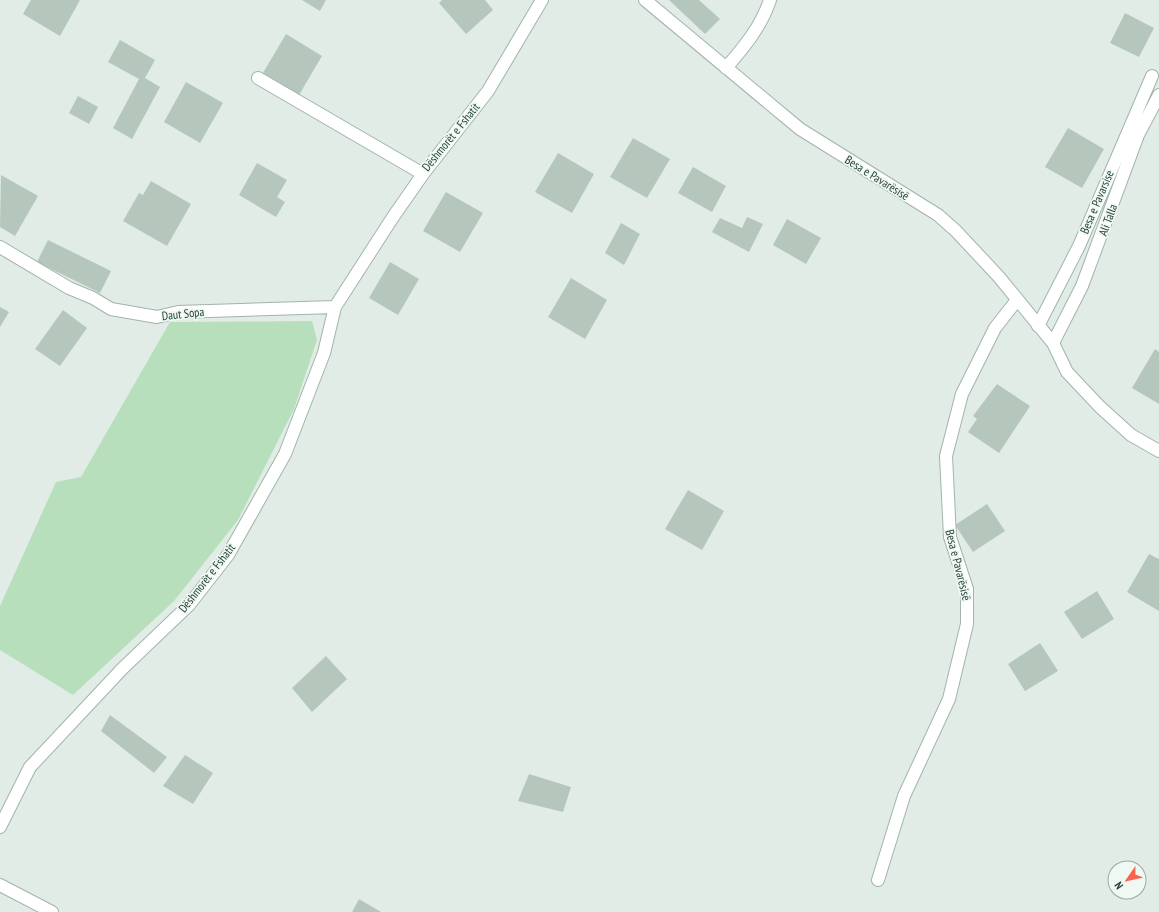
<svg xmlns="http://www.w3.org/2000/svg" width="1159" height="912" viewBox="0 0 1159 912" font-family="'PT Sans Narrow',sans-serif">
	<rect width="100%" height="100%" fill="#e0ece5"/>
	<path fill="#b7dfbc" d="M312,321L317,340L294,409L238,520L174,601L73,695L0,650V606L56,482L81,477L170,322Z"/>
	<path fill="#b5c7bd" d="M31,0H80L60,36L23,14Z
		M302,0H326L320,11Z
		M442,0H485L493,10L466,34L439,3Z
		M669,0H699L720,19L705,34Z
		M1125,13L1154,28L1139,57L1110,43Z
		M286,34L322,56L299,95L263,73Z
		M120,40L155,60L145,78L160,87L132,139L113,128L139,79L108,62Z
		M186,82L223,103L200,143L164,122Z
		M78,96L98,107L89,124L69,113Z
		M1068,128L1104,149L1082,188L1045,167Z
		M633,138L670,159L647,198L610,177Z
		M558,153L594,174L572,213L535,192Z
		M257,163L287,180L277,197L285,202L276,217L239,195Z
		M693,167L726,186L712,212L678,193Z
		M1,175L38,196L15,236L0,227Z
		M151,181L191,204L167,246L123,221L139,193L143,195Z
		M446,192L483,213L460,252L423,231Z
		M747,217L763,224L749,252L712,232L720,218L742,228Z
		M787,219L821,238L806,264L773,245Z
		M621,223L640,234L624,265L605,253Z
		M48,240L111,271L100,293L37,262Z
		M390,262L419,279L398,315L369,298Z
		M571,278L607,300L585,339L548,317Z
		M0,307L9,312L0,327Z
		M63,310L87,328L60,366L35,349Z
		M1155,349L1159,352V404L1132,388Z
		M997,384L1030,406L999,453L968,432L977,419L973,416Z
		M688,490L724,511L702,550L665,529Z
		M987,504L1005,531L973,552L955,525Z
		M1149,554L1159,559V611L1127,592Z
		M1097,591L1114,619L1082,639L1064,612Z
		M1040,643L1058,671L1025,691L1008,664Z
		M326,656L347,679L312,712L292,688Z
		M110,715L167,757L154,773L101,731Z
		M185,755L213,773L193,804L163,786Z
		M529,774L571,787L563,812L518,801Z
		M359,899L381,912H352Z"/>
	<g fill="none" stroke-linecap="round" stroke-linejoin="round">
		<g stroke="#a2b4ab" stroke-width="14">
			<path id="minor" d="M645,0L800,129L938,215L956,231L999,277L1053,343L1067,372L1100,407L1131,435L1159,451
				M726,68C744,47 761,27 770,0
				M258,78L423,174
				M0,247L69,288L93,298L111,309L157,317L178,312L335,307
				M1038,326L1079,246L1152,76
				M1053,343L1082,286L1138,135L1159,95
				M0,827L30,767L123,668L189,605L228,555L285,454L324,353L335,307L393,217L423,174L488,91L542,0
				M878,880L904,796L949,699L967,624V589L950,537L946,456L962,394L995,328L1017,300
				M0,885L52,912"/>
		</g>
		<use href="#minor" stroke="#fff" stroke-width="12"/>
	</g>
	<g text-anchor="middle" stroke-width="3.5" stroke-linejoin="round" paint-order="stroke">
		<g font-size="12" fill="#1f3d31" stroke="#f0f8f3">
			<text transform="translate(451 137) rotate(-51)" y="4">Dëshmorët e Fshatit</text>
			<text transform="translate(877 178) rotate(32)" y="4">Besa e Pavarësisë</text>
			<text transform="translate(1097 202) rotate(-67)" y="4">Besa e Pavarsise</text>
			<text transform="translate(1108 220) rotate(-70)" y="4">Ali Talla</text>
			<text transform="translate(183 314) rotate(-6)" y="4">Daut Sopa</text>
			<text transform="translate(958 565) rotate(76)" y="4">Besa e Pavarësisë</text>
			<text transform="translate(207 578) rotate(-52)" y="4">Dëshmorët e Fshatit</text>
		</g>
	</g>
	<g transform="translate(1127 880) rotate(236)"><circle r="19" fill="#f0f8f3" stroke="#9cada5"/>
	<path d="M0-3L7 15L0 10L-7 15Z" fill="#fa634f"/>
	<text y="-6" font-size="11" font-weight="bold" text-anchor="middle" fill="#1f3d31">N</text>
	</g>
</svg>
